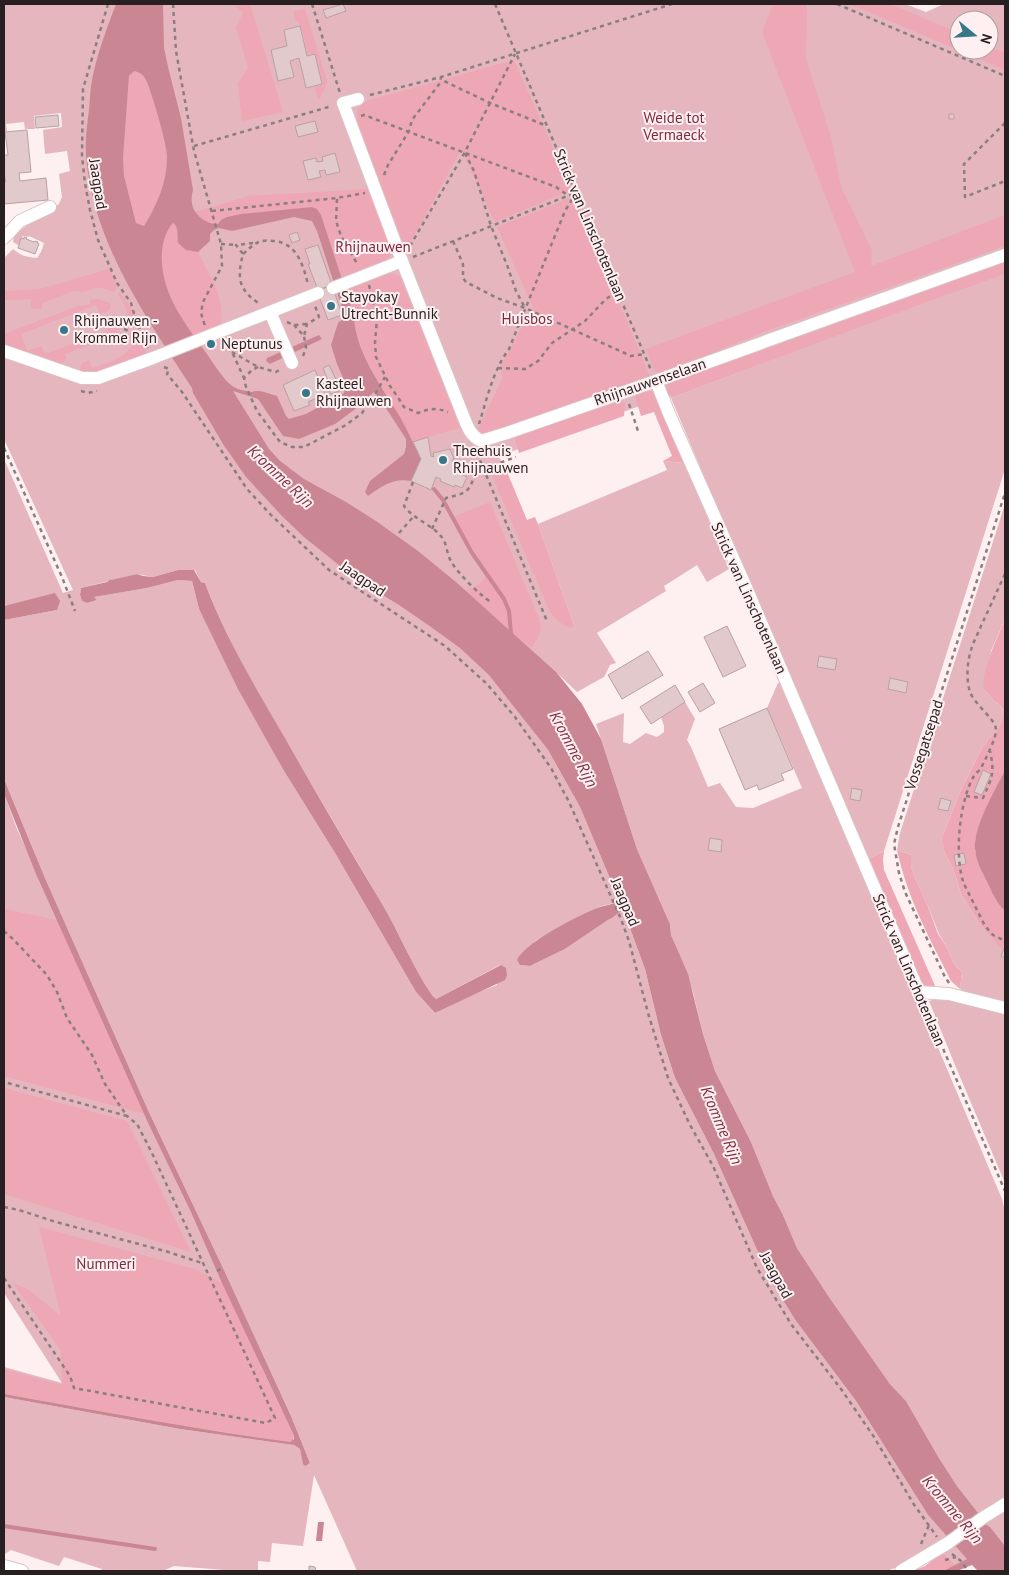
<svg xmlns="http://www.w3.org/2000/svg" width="1009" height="1575" viewBox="0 0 1009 1575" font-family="'PT Sans',sans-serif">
	<rect width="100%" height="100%" fill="#feeff1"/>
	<path fill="#e5b6be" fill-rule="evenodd" d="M4,4H905L926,12L944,4H1005V469L884,851L866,860L671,398L792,352L499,456L567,626L574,625L538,524L667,470L663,461L685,463L729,569L707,582L697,565L664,586L666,591L597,633L616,663L610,665L604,677L577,692L557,673L513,705L548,750L580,807L619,900L617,902L599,907L535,941L520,965L530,966L565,949L608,920C614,918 617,913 622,911L624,912L645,969L661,1035L675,1078L713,1152L772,1283L796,1321L856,1401L928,1515L947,1536L907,1563L887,1571H357L314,1475L303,1546L272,1543L270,1562L258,1561V1571H237L174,1566L165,1570V1571H101L102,1569L64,1557L59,1566L11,1550L5,1554L4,1553V1397L180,1429L294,1445L300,1449L304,1464L310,1463L291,1416L224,1270L148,1110L45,878L4,779V620L57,610L19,603L4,606V459L63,593L73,590L4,439V258L13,249C21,256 27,257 37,258L41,252L44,243L29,236L28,237L23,236L18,245L13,242L14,234L59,204L62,197L59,174L70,171L67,151L45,154L43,130L62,127L61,113L34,116L35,129H25L24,122L6,124L7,131L4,132ZM959,20H989V50H959ZM178,570H195L201,582L205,583C225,636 254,686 283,735C315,791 348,846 381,902C399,932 412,966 432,995L436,999L500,965L497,985L471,995L435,1013L416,992L335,853L284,771L199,609L192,581L178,580L147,588L93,597L97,600L87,603L82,601L80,595L81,588L137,574L153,577Z
		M1005,504V619L991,651L983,688L993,700L1000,705L1003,711L1002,720L998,729L983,746L960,792L943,835L944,851L954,871L961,894L981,926L1002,948L1005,942V1005L971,995L960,989L962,972L954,964L946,946L939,934L927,904L915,878L911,866V855L897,850L900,833Z
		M782,680L918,994L920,1005L1002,1199L1005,1211V1499L979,1514L957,1486L939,1458L906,1401L890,1384L829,1297L797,1248L783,1215L773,1196L751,1142L715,1071L703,1034L693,992L671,935L670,924L637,849L596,724L624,713L623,742L630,744L646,733L657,737L664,732V726L661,717L685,702L695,719L687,740L691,747L708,787L720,783L736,807L753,808L802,788L767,708L778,683Z
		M4,794L17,829L246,1325L290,1444L141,1420L4,1395V1367L62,1383L4,1293Z
		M939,998L1005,1011V1183L955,1065L929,1001Z
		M1005,1508V1546L990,1528L982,1522Z
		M955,1544L968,1559L956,1565L943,1552Z"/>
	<path fill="#eea7b4" d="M234,4H250L283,112L242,121L238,83L248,68L236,27L243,13Z
		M773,4H807L806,59L831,137L841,187L872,251L871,266L1005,215V246L769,330L665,372L661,373L655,371L646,349L855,272L762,32Z
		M850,4H890L959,33V50H989V46L1005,53V70Z
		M305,9L327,81L325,89L319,100L314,87L323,85L316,53L308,54C306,48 303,30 300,25C296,19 293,19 294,11Z
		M514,60L572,190L495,222L461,150L406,251L360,132C356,119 353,110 366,101Z
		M134,71C139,72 143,74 146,79C151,90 168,147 167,158C167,182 157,206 144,226L136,223L124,176L123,159L129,76Z
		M368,189L393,245V251L385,262L342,279L321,215L317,209L312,207L221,220L218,224C208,225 202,218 195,212L249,196Z
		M575,196L650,377L492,434H484L477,431L502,379L501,365L533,307L497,227Z
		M173,223L177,229L178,243L186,250L198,252C210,277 224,295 221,324L193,336C173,305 144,257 173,223Z
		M1005,261V274L921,304L671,398L666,390L668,383Z
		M109,269L117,286L114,292L101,288H95L83,292L74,291L42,303V309L31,308V299L4,300V291L40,289Z
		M389,273L400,276L404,280L460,428L428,437L413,442C395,407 371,375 357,337C354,329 355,322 353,314C351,305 348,297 345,288Z
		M120,292L130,306L140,331L130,324C127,312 126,303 117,294Z
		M98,299L110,303L111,308L108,311L100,314L96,305L21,334L27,351L41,346L45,354L108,331L105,322L111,320H116C122,327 118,336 111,341L109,338L65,354L67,358L60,365L4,345V334L75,307L90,304V300Z
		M128,333L137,339L148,355C124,364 106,375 79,371L82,363L89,360L92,368C108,363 127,358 135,341L127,338Z
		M646,389L655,393L685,463L663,461L672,456L654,412L641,416L635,397L636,393Z
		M620,400L625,403L624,416L519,453L515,439L518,435Z
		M505,467L527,520L535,517L538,524L574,625L571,628C561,624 555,620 549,610L491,473Z
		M490,502L537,614C543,630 542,634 531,648L465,591C474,587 482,585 486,575L453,517Z
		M1005,619V770L983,817L975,840V851L982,872L994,896L1005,911V942L1002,949L981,926L961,894L954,871L944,851L943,844V835L960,792L983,746L998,729L1002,720L1003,710L1000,705L993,700L983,688C984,663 996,642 1005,619Z
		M897,850L911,855V866L915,878L927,904L938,934L946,946L954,964L962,972L960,989L951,981L946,971C926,932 906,893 897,850Z
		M884,851L883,860L884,870L936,988L922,986L866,860Z
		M4,909L57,920L145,1114L4,1076Z
		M4,1088L127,1121L191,1252L4,1194Z
		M39,1227L195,1269L222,1283L294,1436L293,1441L290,1442L181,1425L4,1394V1369L62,1385L61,1351L13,1283L29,1290L61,1316Z
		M943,1552L956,1565L943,1571H913L925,1566Z"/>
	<path fill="#ca8793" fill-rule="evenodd" d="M116,4H163L164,48L169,71L181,118L193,190C192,194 191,199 192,203C193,214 207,225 218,224L221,220L227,217L241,214L312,207L317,209L321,215L354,316C355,352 382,387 400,417C408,431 414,445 421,459L411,481C392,478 383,486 368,496L365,492L370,481L404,454L406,447V439L384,405L374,392L354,410L335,424L299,439L283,436L258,399L233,391L269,449L280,461L304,479L346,502L376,521L418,551L456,582L557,673L582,704L601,739L637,849L670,924L671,935L688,974L703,1034L715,1071L751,1142L773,1196L783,1215L797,1248L829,1297L890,1384L906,1401L939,1458L957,1486L979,1514L982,1522L990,1527L1005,1546V1571H978L972,1565L957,1571H943L967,1559L928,1515L856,1401L796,1321L772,1283L713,1152L675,1078L661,1035L645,969L624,912L622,911C617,913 614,918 608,920L565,949L530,966L520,965L517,960C525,942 578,916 597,908C605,905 613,905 619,900L580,807L548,750L489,675L460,648L431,627L399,605L355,578L304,537L282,516L246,477L223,444L193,393L192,388C146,317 93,243 86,156C85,140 87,125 89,110C90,100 90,90 92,80C97,54 107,28 116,4ZM134,71C139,72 143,74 146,80C151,90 168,147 167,158C167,182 157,205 144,226L136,223L124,176L123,158L129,76ZM294,217L312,221L317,231L345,317L338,323L331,345L337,364L344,380L345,388L344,393L306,414L289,419L286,416L277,396C269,394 260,389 252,392C246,391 239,390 234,387C226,383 213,363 207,354C185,323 159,292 162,251C163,241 166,231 173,223C179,227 177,236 178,243L186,250L198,252L210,241V234L214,230L219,228L232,231Z
		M319,335L322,339L270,364L266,361L267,358Z
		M178,570H194L201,582L205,583C225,637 256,688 285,738C316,793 348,847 381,902C399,932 412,966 432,995L436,999L501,965L506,968L507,975L505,980L435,1013L416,992L335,853L284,771L238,689L199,609L192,581L178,580L147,588L94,597L97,600L87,603L82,601L80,595L81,588L107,582L111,579V580L137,574L143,576L153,577Z
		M55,593L60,601L57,610L4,620V606Z
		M1005,770V911C997,903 992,893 987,882C982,872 976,861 975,849C973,827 995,791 1005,770Z
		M4,779L45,878L148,1110L224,1270L291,1416L310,1463L305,1466L303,1464L300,1449L294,1445L180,1429L4,1397V1394C99,1411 194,1429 290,1442L294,1439V1436L222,1283L191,1212L150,1127L36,874L4,794Z
		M318,1522H324L322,1541H316Z"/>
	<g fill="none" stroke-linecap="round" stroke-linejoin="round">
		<path stroke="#ca8793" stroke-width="4" d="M434,489L443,500L472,553L504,599L509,611L511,634
			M4,1526L155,1549"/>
	</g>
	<path fill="#e1c9cc" stroke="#b8a1a4" d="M343,4L346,11L326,18L323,10Z
		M300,26L307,56L315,54L322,84L306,88L299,58L290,61L294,77L278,81L271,50L287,46L284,30Z
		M949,114H954V119H949Z
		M58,115L59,126L36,128L35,117Z
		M315,121L318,132L298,137L295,126Z
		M27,130L31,172L19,173L20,181L46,178L48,200L4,204V182H6L4,174V155H8L5,132Z
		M335,153L340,172L326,175L325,170L319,171L321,177L308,180L303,161L316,158L317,162L323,161L322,157Z
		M297,232L300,240L292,243L289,235Z
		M24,237L27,238L26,239L34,242L35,241L38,242L37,243L39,244L35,254L18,248L21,238L24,239Z
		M318,245L332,285L318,290L308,264H310L305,249Z
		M332,285L342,315L328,320L317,291Z
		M329,365L341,390L331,394L327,386L330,385L323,368Z
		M315,370L325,394L308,402L310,405L294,411L283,385Z
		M428,437L431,456L434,457L433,453L450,449L454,459L452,460L455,468L454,471L467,477L462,488L455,485L454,487L440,481L441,479L436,477L431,490L411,481L421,459L413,442Z
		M727,626L746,666L723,677L704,637Z
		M648,651L663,675L622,699L608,675Z
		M819,656L837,659L835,670L817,667Z
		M890,678L908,682L906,693L888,689Z
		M703,683L715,703L700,712L688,692Z
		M675,685L685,702L651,724L640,707Z
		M767,708L793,769L781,774L784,780L759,790L757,785L745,790L719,729Z
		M983,770L991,774L982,795L974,792Z
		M852,788L862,790L860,801L850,799Z
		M941,798L951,801L948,811L938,809Z
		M710,838L722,840L721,852L708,850Z
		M964,853L966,864L956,866L954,855Z
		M1005,946V958L1001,956Z
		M309,1566L315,1567L316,1571H309Z"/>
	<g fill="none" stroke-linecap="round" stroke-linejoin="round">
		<g stroke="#dbc3c6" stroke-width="14">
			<path id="minor" d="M358,99L343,103L402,261L464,418C468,428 471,436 481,441L507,433L656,381L1005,255
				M4,238L20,221L50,207
				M333,288L402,261
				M270,312L292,363
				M4,351L82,378H98L153,358L318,293
				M656,381L670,416L745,585L919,992L949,994L1005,1008
				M4,1566L22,1571
				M901,1571L948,1543L984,1517L1005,1504"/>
		</g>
		<path stroke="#8a7e7f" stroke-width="2.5" stroke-dasharray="4 4" stroke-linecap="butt" d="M108,4L83,89L82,156L85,183L90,210L98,240L117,283L131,303L135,317L148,348
			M173,4L176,51L194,151L221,244L222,266L203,302L201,313L205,326
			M312,4L340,93
			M495,4L651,370
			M837,4L1005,76
			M370,95L441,77L672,4
			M361,116L364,115L556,187L569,196
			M1005,123L964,164L965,197L1005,181
			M194,146L332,106
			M465,153L474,171L491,226L507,265L516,291L525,308
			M384,175L388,165L409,131L412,120L440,83L441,77L444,81L490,103L547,126
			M337,199L336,221L341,236L358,265
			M212,211L337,198L365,193
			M453,241L463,264V278L466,282L497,298L525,308L631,356L645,354
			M253,243L236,245L243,254C237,278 238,290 260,304
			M221,244L236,245
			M410,246L465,152L515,54
			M243,254C254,244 258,239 274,241C297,243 303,265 308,284
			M413,257L575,193
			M369,285L377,319L375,343L376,357L390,386L399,399L404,407L418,413C430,408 437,408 448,412
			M287,322L294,325L307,324
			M294,325L304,336L307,324L319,317L315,306
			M124,329L143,337
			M221,343L232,352L244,378
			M232,352L258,367L276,372L281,369
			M303,356L306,348L304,336
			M164,367L169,369L167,374L182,392L247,489L271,515L329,570L445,646L487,684L515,717L551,768L569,802L621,919L629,941L648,1013L668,1078L689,1123L713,1166L757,1268L791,1324L841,1389L874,1437L913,1503L937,1537
			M258,367L252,370L244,378L246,387L257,411L280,442L292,447H304L346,425L362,413L373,398L385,377
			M498,368L525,369L538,361L552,343L585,321L605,300L618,290
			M81,391L88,393L97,391
			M629,404L638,431
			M479,424C487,399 493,370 509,349L565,211L576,193
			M4,448L62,577L75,611
			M477,453L547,621
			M413,482L404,506C414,520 434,525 443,539C447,545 447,555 451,561C457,573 481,596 492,603
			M432,529L446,498C466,493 470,493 475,472L516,457
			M399,533L414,516
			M1005,574C997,591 989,609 981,626C978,634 973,642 971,650C967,663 966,679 970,692C975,705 995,719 996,729C997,737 985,760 981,768C979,771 976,773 974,776C959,801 954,858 964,884L985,926L993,935L1005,941
			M966,796L983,798C992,777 995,774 990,751
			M4,931L13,939L47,975L57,992L67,1018L92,1055L105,1084L127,1116L4,1082
			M949,983L944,975L905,892L899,873L894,844L898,827L1005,493
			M924,1005L1005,1191
			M4,1207L19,1210L56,1222L165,1251L202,1263
			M217,1271L224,1267
			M4,1278L70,1376L74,1388L266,1423L275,1418L151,1151L137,1124L127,1116
			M921,1544L929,1525
			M952,1554L961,1561L968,1571
			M945,1560L956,1557"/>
		<use href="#minor" stroke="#fff" stroke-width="12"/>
	</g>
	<g fill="#367889" stroke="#feeff1" stroke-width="2">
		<circle cx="331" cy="306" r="5"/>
		<circle cx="64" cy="330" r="5"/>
		<circle cx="211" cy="344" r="5"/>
		<circle cx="306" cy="393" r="5"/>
		<circle cx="443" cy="460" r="5"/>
	</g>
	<g text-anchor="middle" stroke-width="4" stroke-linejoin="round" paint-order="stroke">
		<g font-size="15" fill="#7b293f" stroke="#feeff1">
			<text x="674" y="123">Weide tot<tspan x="674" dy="17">Vermaeck</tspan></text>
			<text x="373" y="252">Rhijnauwen</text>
			<text x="527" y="324">Huisbos</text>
			<text x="106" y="1269">Nummeri</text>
		</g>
		<g font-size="15" fill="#281f20" stroke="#feeff1">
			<text transform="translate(98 184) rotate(81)" y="5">Jaagpad</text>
			<text transform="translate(590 225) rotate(67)" y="5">Strick van Linschotenlaan</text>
			<text transform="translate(650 382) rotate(-19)" y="5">Rhijnauwenselaan</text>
			<text transform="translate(363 579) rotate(34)" y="5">Jaagpad</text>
			<text transform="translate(749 598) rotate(66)" y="5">Strick van Linschotenlaan</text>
			<text transform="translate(924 745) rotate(-72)" y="5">Vossegatsepad</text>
			<text transform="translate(625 902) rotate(67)" y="5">Jaagpad</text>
			<text transform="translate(909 970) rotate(67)" y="5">Strick van Linschotenlaan</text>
			<text transform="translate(776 1275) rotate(61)" y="5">Jaagpad</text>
		</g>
		<g font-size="15" fill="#281f20" stroke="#feeff1" text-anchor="start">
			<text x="341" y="302">Stayokay<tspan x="341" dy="17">Utrecht-Bunnik</tspan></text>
			<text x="74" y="326">Rhijnauwen -<tspan x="74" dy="17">Kromme Rijn</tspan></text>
			<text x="221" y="349">Neptunus</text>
			<text x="316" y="389">Kasteel<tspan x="316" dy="17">Rhijnauwen</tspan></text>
			<text x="453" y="456">Theehuis<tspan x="453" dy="17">Rhijnauwen</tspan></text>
		</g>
		<g font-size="16" font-style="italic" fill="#812e44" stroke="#feeff1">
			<text transform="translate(281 476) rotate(43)" y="6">Kromme Rijn</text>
			<text transform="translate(574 749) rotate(62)" y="6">Kromme Rijn</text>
			<text transform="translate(722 1125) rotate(67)" y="6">Kromme Rijn</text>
			<text transform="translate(953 1509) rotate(50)" y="6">Kromme Rijn</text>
		</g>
	</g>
	<rect width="1009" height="1575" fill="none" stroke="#281f20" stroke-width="10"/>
	<g transform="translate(974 35) rotate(108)"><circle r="24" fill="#feeff1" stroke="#a89c9d"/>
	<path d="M0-4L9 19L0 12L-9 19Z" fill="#367889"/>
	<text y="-8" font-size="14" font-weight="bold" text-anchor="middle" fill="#281f20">N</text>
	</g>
</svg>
